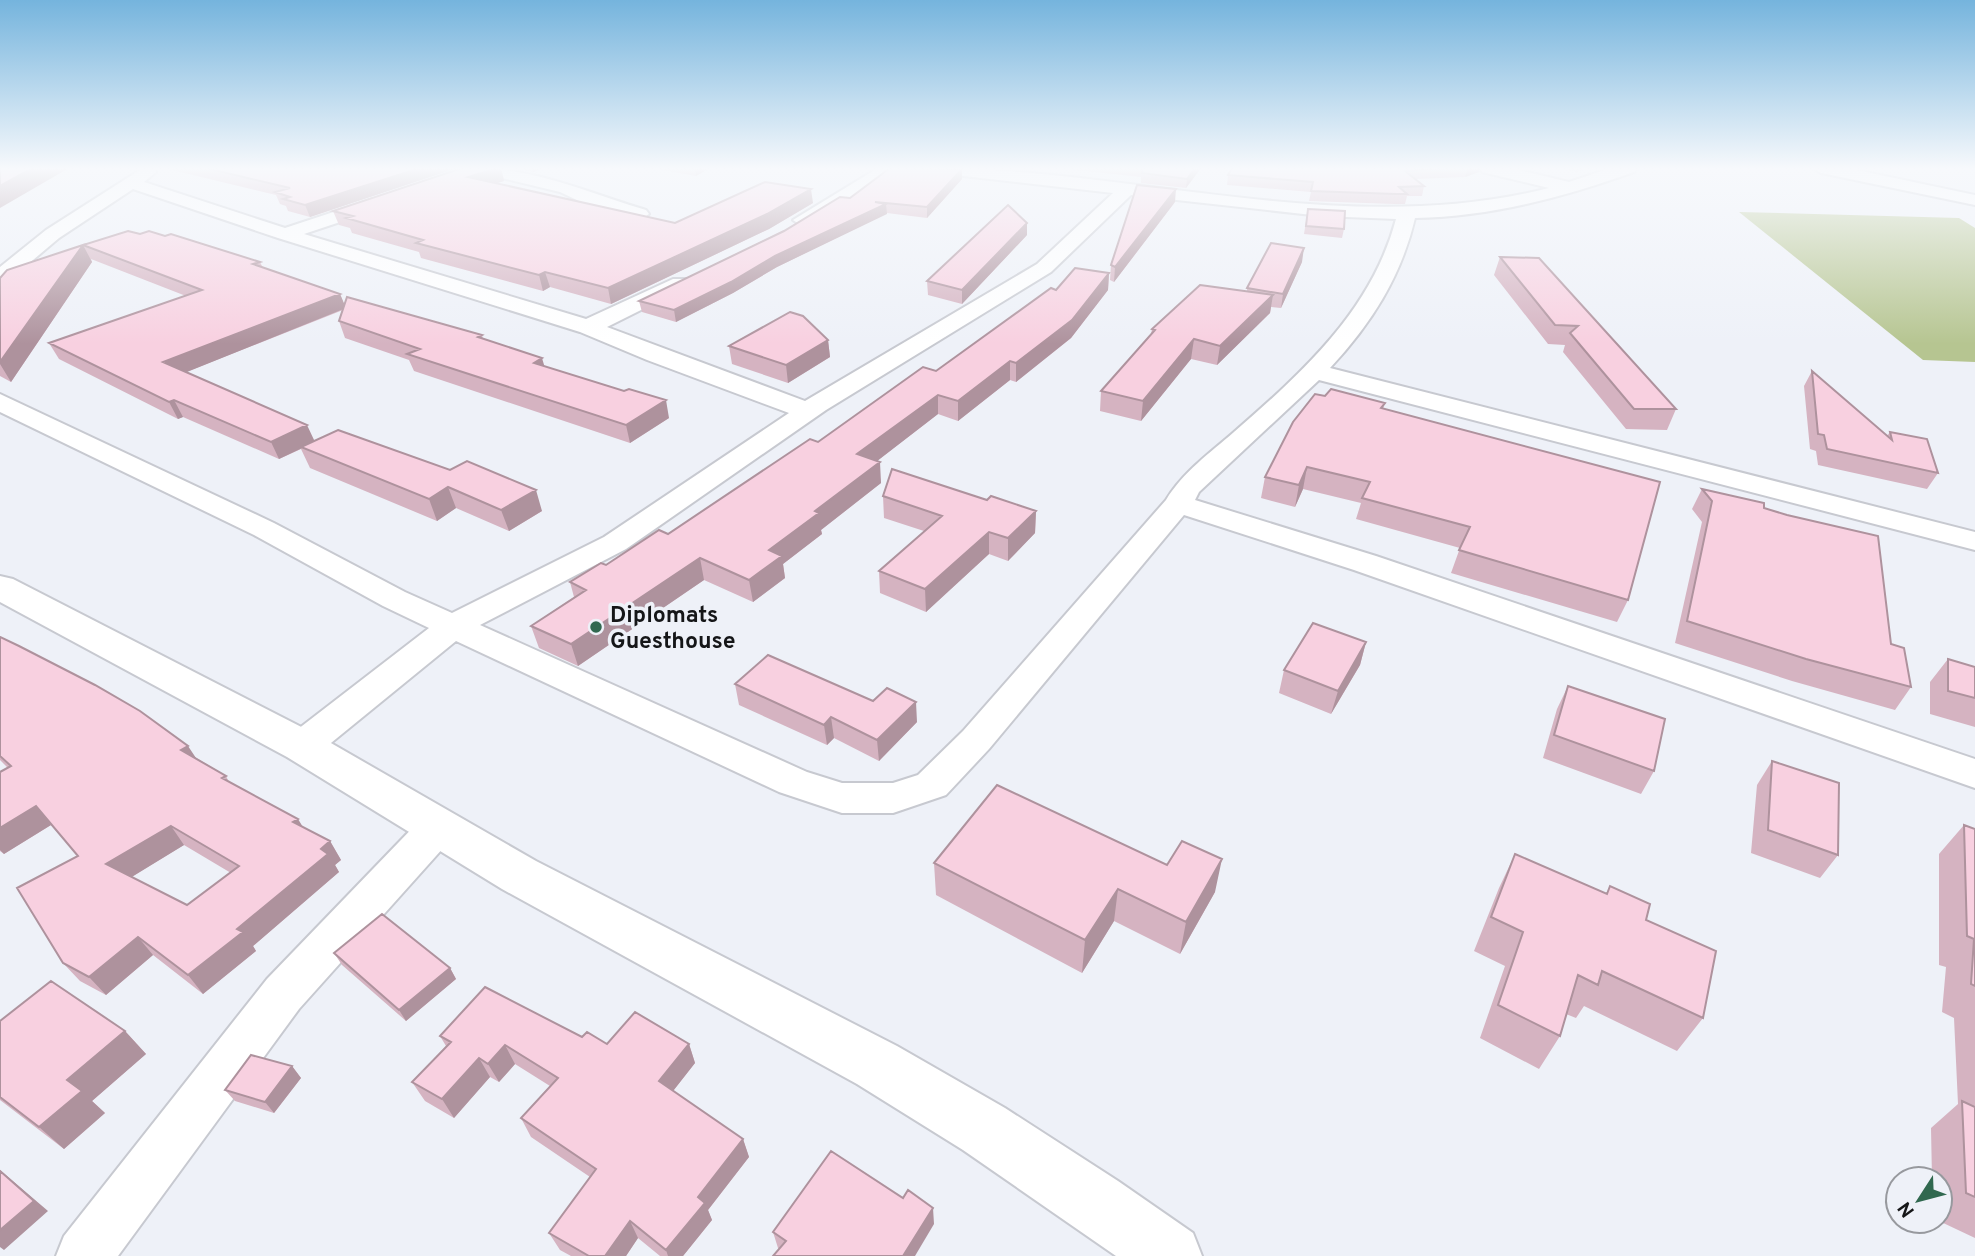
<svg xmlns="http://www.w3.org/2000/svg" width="1975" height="1256" viewBox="0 0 1975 1256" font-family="Overpass,sans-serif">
	<rect width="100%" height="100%" fill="#eef1f8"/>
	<path fill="#b6c591" d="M1739,212L1959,218L1975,228V362L1923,360Z"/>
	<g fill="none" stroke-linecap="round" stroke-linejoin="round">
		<g stroke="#c7c9d0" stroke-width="4">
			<path id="minor" d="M143,168H154L156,172L144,182L285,228L373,199H385L388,203L385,207L304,234L586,319L673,279H687L690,283L687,287L607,327L805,401L1037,264L1113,193L937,173L929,168C1135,168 1344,240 1549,188L1482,172L1480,168H1511L1569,182L1611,168H1636L1634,172C1564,197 1490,217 1415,218C1401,277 1371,324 1330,368L1975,532V550L1319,380L1199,492L1195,500L1376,556L1975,759V788L1354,570L1184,515L989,749L946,795L893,813H842L779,792L456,641L315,756L302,760L289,756L283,746L289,736L429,628L383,606L254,535L0,412V394L274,523L405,592L452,613L604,537L789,413L647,360L580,332L278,238L133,189L59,238L7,282L0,284V267L46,230ZM1131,195L1321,216L1396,219C1372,310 1303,372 1234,432C1210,453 1183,472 1166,500L963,731L918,775L893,783H842L807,772L480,625L626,549L826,410L1051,272Z
				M475,168C535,168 589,193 646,210L649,214L640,220L634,218L581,202L560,192L477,172Z
				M878,168H899L809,224L802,226L793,220Z
				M1813,168H1847L1975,195V205L1821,173Z
				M439,810L453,815L459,826L453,837L299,1009L118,1256H56L64,1236L267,979L425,815Z"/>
		</g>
		<g stroke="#c7c9d0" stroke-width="4">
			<path id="tertiary" d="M0,576L13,579L317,735L536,861L897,1046L1005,1108L1118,1181L1193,1233L1202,1256H1116L963,1150L857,1084L502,889L287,757L0,602Z"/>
		</g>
		<use href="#minor" fill="#fff" fill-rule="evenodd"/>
		<use href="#tertiary" fill="#fff" fill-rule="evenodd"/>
	</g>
	<path fill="#d5b3c1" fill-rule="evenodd" d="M164,168H457L310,217L288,211L286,206L280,204L276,195Z
		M462,168H501L504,181L496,183L675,223L813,203L769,229L611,304L550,287L543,291L421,258L419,252L352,233L350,228L339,225L333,211Z
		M517,168H544L533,172Z
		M652,168H710L696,176Z
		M1058,168H1201L1186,188L1141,183V177Z
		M1232,168H1480L1479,172L1465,177L1416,179L1424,186L1422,196H1407L1405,204H1394L1309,201L1311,192L1227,185L1228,175Z
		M1562,168H1585L1577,172Z
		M962,179L927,218L887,213L777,267L733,293L676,322L642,312L639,301L850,198Z
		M1175,202L1114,282L1110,280L1111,265Z
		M1308,209L1344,229L1342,238L1304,234Z
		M128,231L140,234L165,236L260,262L263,268L340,294L344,304L482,335L483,339L544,366L669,418L630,443L414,371L409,360L345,338L339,321L343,310L186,372L314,441L542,511L509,531L456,508L437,521L310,468L301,449L279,459L183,417L178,419L59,359L49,343L186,296L91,259L92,262L11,382L0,376V278L7,270Z
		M1027,235L962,304L928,295L927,281Z
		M1500,257L1676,409L1667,430L1626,429L1563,352L1565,345L1548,344L1494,275Z
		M1302,262L1281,308L1271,307L1270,313L1217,365L1191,359L1141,421L1100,411L1101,391L1151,334L1152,329L1247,291V288Z
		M1109,273L1108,290L1071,338L1016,382L1010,380L958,421L938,414L877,461L881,483L821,530L822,534L783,564L785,578L753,602L704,580L578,666L539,648L531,626L574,597L570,582L668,534L818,442L936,371L1056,290Z
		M828,340L830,357L788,383L732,364L729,346Z
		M1812,371L1887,436L1890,432L1938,473L1927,489L1818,465L1816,451L1810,449L1804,386Z
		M1325,396L1385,403L1383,409L1628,600L1617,622L1451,573L1460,548L1356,519L1361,503L1303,489L1295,507L1261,498L1265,477Z
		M1702,489L1764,508L1891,644L1911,687L1895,710L1792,681L1675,643L1702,522L1692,509Z
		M883,496L987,500L1036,511L1035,533L1008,561L989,554L926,612L880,593L879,571L924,531L884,518Z
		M0,637L226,776L229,782L302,827L330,841L341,860L335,865L339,872L253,946L256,951L203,994L153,955L106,995L80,981L63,963L78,856L51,825L4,854L0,851V772L8,768L0,760ZM184,845L231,873L187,905L131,877Z
		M1366,642L1360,665L1331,714L1279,693L1284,670Z
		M1948,659L1975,667V727L1930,714V682Z
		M735,684L917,722L879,761L834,738L827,745L739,705Z
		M1568,686L1654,771L1641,794L1543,758L1557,709Z
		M1772,761L1838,855L1820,878L1751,853L1757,785Z
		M1964,825L1975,829V1238L1939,1221H1940V1179H1932L1931,1128L1958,1104L1954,1018L1942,1012L1946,967L1939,965V854Z
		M1515,854L1606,894L1610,886L1646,920L1703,1018L1677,1051L1584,1006L1576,1018L1566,1014L1560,1036L1539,1069L1480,1038L1505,966L1474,951L1499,888Z
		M934,863L1215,892L1180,954L1114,921L1082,973L936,895Z
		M334,953L450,968L456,979L406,1021L342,965Z
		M0,1021L125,1031L146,1054L92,1101L105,1113L64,1149L0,1100Z
		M440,1036L582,1037L607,1044H689L695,1063L673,1091L743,1139L749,1157L708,1210L712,1220L683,1256H660L638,1238L626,1256H571L560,1250L549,1233L590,1177L531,1137L521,1118L550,1086L515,1064L499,1082L490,1077L454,1118L425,1101L412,1082L446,1046Z
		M292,1066L301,1078L274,1113L235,1101L225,1090Z
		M934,1224L779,1249L778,1248L773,1232Z"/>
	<path fill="#ae929d" d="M32,168H69L0,208V186Z
		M420,168H457L310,217L305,205Z
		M497,168H501L504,181L472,191L468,177Z
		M532,168H544L533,172Z
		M695,168H710L696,176Z
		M1195,168H1201L1186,188L1187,179Z
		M1468,168H1480L1479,172L1465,177Z
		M962,169V179L927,218V207Z
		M811,189L813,203L769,229L611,304L608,288Z
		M1176,189L1175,202L1114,282L1115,267Z
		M886,204L887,214L777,267L733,293L676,322L674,310L775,256Z
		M1027,223V235L962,304V290Z
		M83,245L92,262L11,382L0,364V362Z
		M1304,248L1302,262L1281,308L1283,294Z
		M545,272L550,287L543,291L539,275Z
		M1109,273L1108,290L1071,338L1016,382V363Z
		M340,294L346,308L172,378L163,362Z
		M1273,295L1270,313L1217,365L1220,346Z
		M1194,339L1191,359L1141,421L1143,401Z
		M828,340L830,357L788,383L786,365Z
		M542,358L547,375L534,363Z
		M1010,361V380L958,421V401Z
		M938,395V414L859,475L857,454Z
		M174,400L183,417L178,419L169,402Z
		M666,400L669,418L630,443L626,425Z
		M307,425L315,442L279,459L271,442Z
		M880,462L881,483L821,530L822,534L783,564L785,578L753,602L749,580L769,550L815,511Z
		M1307,467L1303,489L1295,507L1299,485Z
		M448,487L456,508L437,521L429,499Z
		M536,490L542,511L509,531L501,510Z
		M1036,511L1035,533L1008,561V538Z
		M989,532V554L926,612L925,589Z
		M700,558L704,580L578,666L571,644Z
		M1366,642L1360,665L1331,714L1338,691Z
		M916,702L917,722L879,761L877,740Z
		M831,717L834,738L827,745L824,725Z
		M188,746L200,764L181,750Z
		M36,806L51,825L4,854L0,850V828Z
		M298,819L309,837L293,822Z
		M171,826L184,845L122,883L106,864Z
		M330,841L341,860L335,865L339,872L253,946L256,951L203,994L188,975L321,849Z
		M1222,859L1215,892L1180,954L1186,922Z
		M1118,889L1114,921L1082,973L1085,940Z
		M138,937L153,955L106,995L89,977Z
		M450,968L456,979L406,1021L399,1010Z
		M125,1031L146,1054L92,1101L105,1113L64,1149L39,1127L67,1080Z
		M689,1044L695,1063L666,1100L659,1081Z
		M505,1045L515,1064L499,1082L488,1064Z
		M479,1058L490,1077L454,1118L442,1099Z
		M292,1066L301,1078L274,1113L265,1102Z
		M743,1139L749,1157L708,1210L712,1220L683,1256H668L666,1250L698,1197Z
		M0,1170L48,1211L4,1250L0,1247Z
		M933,1208L934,1224L915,1256H903Z
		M630,1221L638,1238L626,1256H605Z"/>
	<path fill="#f8d0e0" stroke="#ae929d" stroke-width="2" fill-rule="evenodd" d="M0,168H32L0,186Z
		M206,168H420L305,205L283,199L290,197L275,192L290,188Z
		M462,168H497L468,177L675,223L765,182L811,189L767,214L608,288L545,272L539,275L416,243L423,240L346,218L353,216L333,211Z
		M890,168L962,169L927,207L875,202L886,204L775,256L731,282L674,310L639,301L784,231L840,197L850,198Z
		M1143,168H1195L1187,179L1142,173Z
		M1232,168H1447L1405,171L1424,186L1399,187L1407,194H1396L1311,191L1313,182L1228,175Z
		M1137,185L1176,189L1115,267L1111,265Z
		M1008,205L1027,223L962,290L927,281Z
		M1308,209L1345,211L1344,229L1306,226Z
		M128,231L140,234L149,231L165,236L171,234L260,262L253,264L340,294L163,362L307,425L271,442L174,400L169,402L49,343L202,290L83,245Z
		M1271,243L1304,248L1283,294L1247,288Z
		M83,245L0,362V278L7,270Z
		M1500,257L1539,258L1676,409H1634L1570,333L1578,326L1555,325Z
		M1075,268L1109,273L1072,320L1016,363L1010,361L958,401L938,395L857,454L880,462L815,511L819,513L769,550L782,556L749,580L700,558L571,644L531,626L586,590L570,582L601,563L606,565L659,530L668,534L810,439L818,442L923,367L936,371L1051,288L1056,290Z
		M1200,285L1273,295L1220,346L1194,339L1143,401L1101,391L1155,330L1152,329Z
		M347,297L482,335L478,337L542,358L534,363L624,391L629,389L666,400L626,425L407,354L420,349L339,321Z
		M790,312L803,316L828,340L786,365L729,346Z
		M1812,371L1892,440L1890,432L1927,439L1938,473L1827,449L1824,435L1818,434Z
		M1331,389L1385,403L1381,408L1660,482L1628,600L1459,550L1470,527L1362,498L1370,482L1307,467L1299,485L1265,477L1293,422L1315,394L1325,396Z
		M338,430L450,470L467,461L536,490L501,510L448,487L429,499L301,447Z
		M892,469L987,500L991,496L1036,511L1008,538L989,532L925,589L879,571L942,516L883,496Z
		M1702,489L1764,503V508L1787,515L1878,536L1891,644L1904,648L1911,687L1806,659L1687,621L1712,501Z
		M1313,623L1366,642L1338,691L1284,670Z
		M0,637L19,646L95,685L140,711L188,746L181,750L226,776L222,778L298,819L293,822L330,841L321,849L328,854L237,929L243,932L188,975L138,937L89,977L63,963L17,888L78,856L36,806L0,828V772L11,766L0,756ZM171,826L239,866L187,905L106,864Z
		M768,655L873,701L887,688L916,702L877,740L831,717L824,725L735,684Z
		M1948,659L1975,667V698L1948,691Z
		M1568,686L1665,719L1654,771L1554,735Z
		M1772,761L1839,783L1838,855L1768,830Z
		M997,785L1167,865L1182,841L1222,859L1186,922L1118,889L1085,940L934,863Z
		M1964,825L1975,829V986L1971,984L1974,939L1967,936Z
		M1515,854L1607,894L1610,886L1650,904L1646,920L1716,951L1703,1018L1602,971L1598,985L1578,975L1560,1036L1498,1005L1523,932L1491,917Z
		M382,914L450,968L399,1010L334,953Z
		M51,981L125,1031L67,1080L82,1091L39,1127L0,1097V1021Z
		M485,987L582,1037L587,1032L607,1044L635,1012L689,1044L659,1081L743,1139L698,1197L705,1203L666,1250L630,1221L605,1256H589L549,1233L596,1169L521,1118L558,1078L505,1045L488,1064L479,1058L442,1099L412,1082L451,1042L440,1036Z
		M251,1055L292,1066L265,1102L225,1090Z
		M1962,1101L1975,1107V1197L1966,1193Z
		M831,1151L903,1198L908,1190L933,1208L903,1256H773L786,1241L773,1232Z
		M0,1171L34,1201L0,1230Z"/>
	<linearGradient id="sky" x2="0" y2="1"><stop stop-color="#75b4dd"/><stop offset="0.49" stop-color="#f7f9fc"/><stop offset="1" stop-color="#f7f9fc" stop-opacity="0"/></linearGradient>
	<rect width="1975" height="344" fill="url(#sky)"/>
	<circle fill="#30684f" stroke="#eef1f8" stroke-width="2.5" cx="596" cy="627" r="7"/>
	<g text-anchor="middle" stroke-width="7" stroke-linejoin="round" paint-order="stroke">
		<g font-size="23" font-weight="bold" fill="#151618" stroke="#eef1f8" text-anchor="start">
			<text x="610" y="622">Diplomats<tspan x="610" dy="26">Guesthouse</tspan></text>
		</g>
	</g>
	<g transform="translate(1919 1200) rotate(234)"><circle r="33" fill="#eef1f8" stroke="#97999e" stroke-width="2"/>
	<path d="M0-5L12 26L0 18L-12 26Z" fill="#30684f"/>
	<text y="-10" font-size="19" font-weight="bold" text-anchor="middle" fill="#151618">N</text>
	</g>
</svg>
